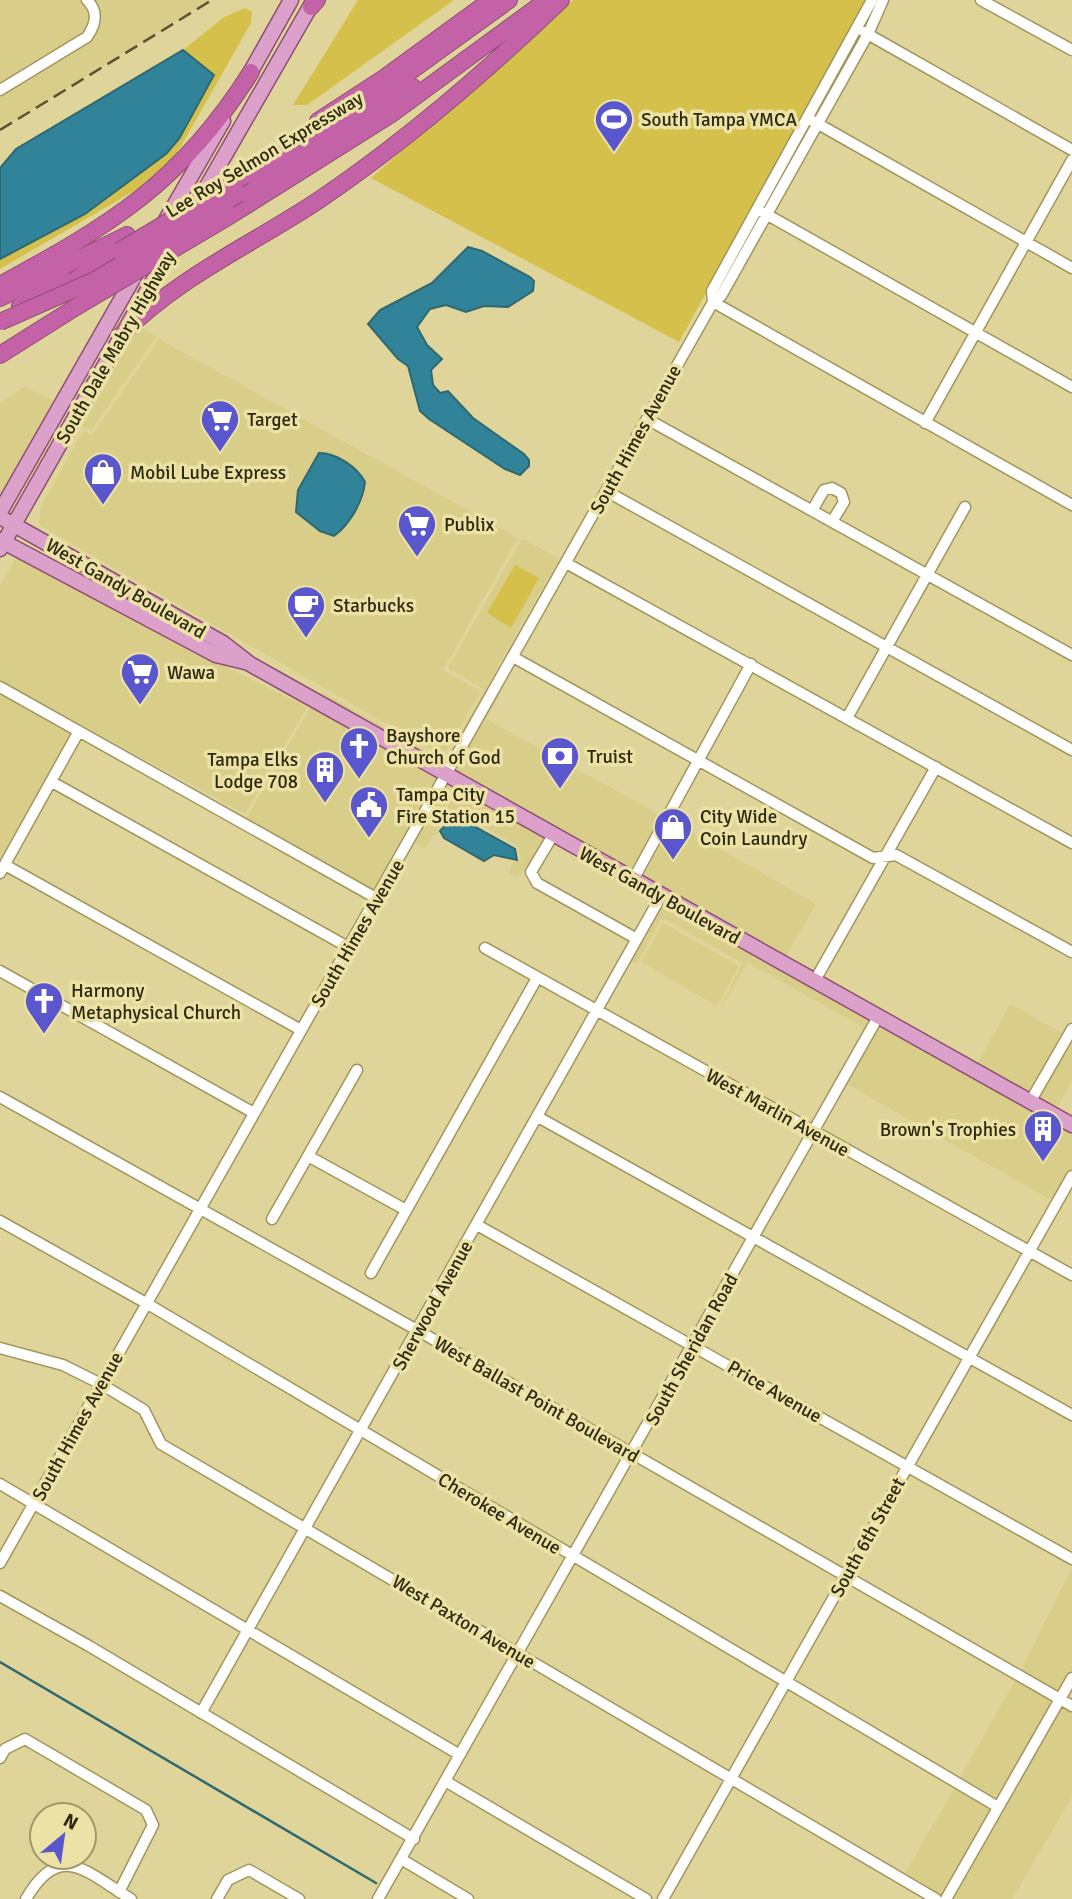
<svg xmlns="http://www.w3.org/2000/svg" width="1072" height="1899" viewBox="0 0 1072 1899" font-family="Signika,sans-serif">
	<rect width="100%" height="100%" fill="#dfd59a"/>
	<path fill="#d9cd8a" d="M0,0H80L89,9L90,25L84,34L0,85Z
		M93,0H210L0,129V95L88,41L98,29L100,13Z
		M139,326L157,336L91,430L82,427Z
		M159,339L518,538L443,670L481,691L447,750L438,753L39,525L41,506L83,431L92,435Z
		M25,386L57,403L9,488L0,493V404Z
		M522,538L559,559L503,656L447,769L319,697L321,691L293,675L436,757L449,753L485,690L448,668Z
		M17,556L128,618L307,707L245,814L0,680V586Z
		M509,680L486,719L664,817L632,874L454,774L486,713Z
		M0,693L73,734L0,865Z
		M315,706L442,778L375,891L244,818L248,816L310,708L313,710Z
		M449,782L547,837L518,878L509,873L513,863L521,860L518,846L464,816H450L437,830L438,836L434,834L425,849L413,842Z
		M671,821L816,904L784,960L639,878Z
		M662,902L872,1019L838,1079L863,1031L861,1026L748,963L719,1011L742,963L665,919L660,921L637,964L630,960Z
		M663,923L739,966L717,1006L641,962Z
		M1010,1004L1064,1034L1029,1096L976,1066Z
		M879,1023L1072,1131V1168L1053,1201L845,1083Z
		M1072,1039V1080L1055,1111L1036,1100Z
		M1072,1567V1669L1058,1693L1021,1671Z
		M1016,1679L1054,1701L997,1801L959,1779Z
		M1061,1705L1072,1711V1797L1012,1899H951Z
		M955,1787L992,1809L942,1897L904,1875Z"/>
	<path fill="#d5c04b" d="M358,0H454L307,105H293Z
		M573,0H868L679,342L371,178Z
		M245,8L252,12L251,23L180,148L156,180H147L139,188L0,269V259L85,214L166,154L179,139L214,75L183,50L224,17Z
		M515,565L539,578L511,628L487,613Z"/>
	<path fill="#318399" stroke="#306870" stroke-width="2" d="M183,50L214,75L179,139L166,154L85,214L0,259V168L16,149Z
		M468,247L482,251L530,277L534,281L533,291L508,307L484,306L466,312L446,305L430,309L417,327L427,345L442,359L431,370L433,385L440,393L448,391L473,418L524,454L529,460V466L520,475L505,469L429,419L420,411L408,366L398,359L368,324L380,310L432,283Z
		M319,453C337,453 357,467 365,482C363,502 349,525 334,536L320,531L296,512L298,490Z
		M452,818L463,820L515,849L517,860L494,855L484,861L444,838L440,831Z"/>
	<g fill="none" stroke-linecap="round" stroke-linejoin="round">
		<path stroke="#306870" stroke-width="2.5" d="M0,1662L376,1883"/>
		<g stroke="#a1965e" stroke-width="13">
			<path id="minor" d="M981,0L1072,50
				M864,32L1072,150
				M0,90L87,37C96,24 99,12 87,0
				M813,121L1072,268
				M759,210L1072,387
				M713,302L1072,505
				M713,302L712,291L872,0
				M647,419L1072,655
				M925,423L1072,160
				M606,491L1072,750
				M813,509L824,490L832,488L841,493L844,502L833,520
				M566,563L1072,843
				M513,657L873,858L896,855L1072,952
				M0,687L376,898
				M847,718L965,507
				M52,782L348,947
				M553,835L531,872L537,883L637,939
				M5,865L301,1030
				M0,873L79,731
				M633,880L751,664
				M485,948L1072,1275
				M0,971L254,1113
				M814,982L936,767
				M0,1097L417,1330L1072,1706
				M1030,1102L1072,1029
				M538,1117L1072,1415
				M308,1156L406,1210
				M272,1219L357,1070
				M0,1221L146,1303L998,1807
				M477,1225L1072,1559
				M371,1273L537,978
				M0,1348L63,1365L101,1384L144,1410L161,1444L936,1899
				M0,1484L460,1755
				M0,1563L713,302L721,296L868,34L883,0
				M0,1596L89,1646L414,1839
				M201,1713L661,896
				M0,1758L5,1749L25,1739L146,1810L153,1825L119,1892
				M445,1781L646,1899
				M401,1859L468,1899
				M26,1899C60,1840 86,1872 131,1899
				M217,1899L228,1880L249,1870L299,1899
				M378,1899L878,1017
				M663,1899L1072,1176
				M946,1899L1072,1678"/>
		</g>
		<g stroke="#8f4e73" stroke-width="17">
			<path id="major" d="M245,82L291,0
				M195,207L314,0
				M163,225L223,121
				M0,512L138,270
				M0,517L223,643L250,664L282,682L1072,1125
				M0,540L216,655L245,662
				M0,549L171,249"/>
		</g>
		<g stroke="#8f4e73" stroke-width="18">
			<path id="highway" d="M311,7L317,0
				M318,121L384,78L491,0
				M244,176L368,102L509,0
				M239,194L413,87
				M231,215L390,115L547,0
				M0,285C112,224 181,183 251,72
				M57,292L119,251
				M0,298L127,235
				M20,306L65,281
				M122,334C178,277 253,244 319,200C406,141 486,72 561,0
				M0,355L76,307"/>
		</g>
		<use href="#minor" stroke="#fff" stroke-width="10"/>
		<use href="#major" stroke="#dca1cb" stroke-width="14"/>
		<use href="#highway" stroke="#c462a8" stroke-width="16"/>
		<path stroke="#585332" stroke-width="2.5" stroke-dasharray="14 7" stroke-linecap="butt" d="M0,130L212,0"/>
		<g stroke="#8f4e73" stroke-width="18" stroke-linecap="butt">
			<path id="highway-bridge" d="M119,251L244,176
				M76,307L231,215
				M0,322L95,280L239,194"/>
		</g>
		<use href="#highway-bridge" stroke="#c462a8" stroke-width="16"/>
	</g>
	<defs>
		<g id="stadium-pin" transform="scale(2.0125)"><path d="M0 17L-7.5 6A9.5 9.5 0 1 1 7.5 6Z" fill="#5956ce" stroke="#ece2a6"/><path d="M0-5a6.5 5 0 1 0 0 10a6.5 5 0 1 0 0-10ZM-3.5-1.8h7v3.6h-7Z" fill="#fff"/></g>
		<g id="supermarket-pin" transform="scale(2.0125)"><path d="M0 17L-7.5 6A9.5 9.5 0 1 1 7.5 6Z" fill="#5956ce" stroke="#ece2a6"/><path d="M-6-5.5h2.5l.6 2H6L4.5 2H-2.5L-4.4-4H-6ZM-1.5 3.2a1.3 1.3 0 1 0 .1 0ZM3 3.2a1.3 1.3 0 1 0 .1 0Z" fill="#fff"/></g>
		<g id="shop-pin" transform="scale(2.0125)"><path d="M0 17L-7.5 6A9.5 9.5 0 1 1 7.5 6Z" fill="#5956ce" stroke="#ece2a6"/><path d="M-5-2.5h2.3a2.7 3.5 0 0 1 5.4 0H5L5.5 6h-11ZM-1.5-2.5h3a1.5 2.3 0 0 0-3 0Z" fill="#fff"/></g>
		<g id="cafe-pin" transform="scale(2.0125)"><path d="M0 17L-7.5 6A9.5 9.5 0 1 1 7.5 6Z" fill="#5956ce" stroke="#ece2a6"/><path d="M-5.5-4.5H6V0H3Q3 3.5 0 3.5H-2.5Q-5.5 3.5-5.5 0ZM3-3.2v2h1.7v-2ZM-6 4.5H4V6H-6Z" fill="#fff"/></g>
		<g id="church-pin" transform="scale(2.0125)"><path d="M0 17L-7.5 6A9.5 9.5 0 1 1 7.5 6Z" fill="#5956ce" stroke="#ece2a6"/><path d="M-1.2-6h2.4v3.5h3.3v2.4h-3.3V6h-2.4V-.1h-3.3v-2.4h3.3Z" fill="#fff"/></g>
		<g id="bank-pin" transform="scale(2.0125)"><path d="M0 17L-7.5 6A9.5 9.5 0 1 1 7.5 6Z" fill="#5956ce" stroke="#ece2a6"/><path d="M-6-4H6V4H-6ZM0-2.3a2.3 2.3 0 1 0 0 4.6a2.3 2.3 0 1 0 0-4.6Z" fill="#fff"/></g>
		<g id="building-pin" transform="scale(2.0125)"><path d="M0 17L-7.5 6A9.5 9.5 0 1 1 7.5 6Z" fill="#5956ce" stroke="#ece2a6"/><path d="M-4-6H4V6H1V3H-1V6H-4ZM-2.5-4.3h1.7v1.8h-1.7ZM.8-4.3h1.7v1.8H.8ZM-2.5-1h1.7V.8h-1.7ZM.8-1h1.7V.8H.8Z" fill="#fff"/></g>
		<g id="civic-pin" transform="scale(2.0125)"><path d="M0 17L-7.5 6A9.5 9.5 0 1 1 7.5 6Z" fill="#5956ce" stroke="#ece2a6"/><path d="M-.6-6.5H3V-4.5H.6V-3L4-1V1h2V6H-6V1h2V-1L-.6-3ZM-1.2 2.5V6h2.4V2.5Z" fill="#fff"/></g>
	</defs>
	<g fill-rule="evenodd">
		<use href="#stadium-pin" x="614" y="119"/>
		<use href="#supermarket-pin" x="220" y="419"/>
		<use href="#shop-pin" x="103" y="472"/>
		<use href="#supermarket-pin" x="417" y="524"/>
		<use href="#cafe-pin" x="306" y="605"/>
		<use href="#supermarket-pin" x="140" y="672"/>
		<use href="#church-pin" x="359" y="746"/>
		<use href="#bank-pin" x="560" y="756"/>
		<use href="#building-pin" x="325" y="770"/>
		<use href="#civic-pin" x="369" y="805"/>
		<use href="#shop-pin" x="673" y="827"/>
		<use href="#church-pin" x="44" y="1001"/>
		<use href="#building-pin" x="1043" y="1129"/>
	</g>
	<g text-anchor="middle" stroke-width="7" stroke-linejoin="round" paint-order="stroke">
		<g font-size="19" fill="#2d2911" stroke="#ece2a6" text-anchor="start">
			<text x="641" y="126">South Tampa YMCA</text>
			<text x="247" y="426">Target</text>
			<text x="130" y="479">Mobil Lube Express</text>
			<text x="444" y="531">Publix</text>
			<text x="333" y="612">Starbucks</text>
			<text x="167" y="679">Wawa</text>
			<text x="386" y="742">Bayshore<tspan x="386" dy="22">Church of God</tspan></text>
			<text x="587" y="763">Truist</text>
			<text x="298" y="766" text-anchor="end">Tampa Elks<tspan x="298" dy="22">Lodge 708</tspan></text>
			<text x="396" y="801">Tampa City<tspan x="396" dy="22">Fire Station 15</tspan></text>
			<text x="700" y="823">City Wide<tspan x="700" dy="22">Coin Laundry</tspan></text>
			<text x="71" y="997">Harmony<tspan x="71" dy="22">Metaphysical Church</tspan></text>
			<text x="1016" y="1136" text-anchor="end">Brown's Trophies</text>
		</g>
		<g font-size="19" fill="#2d2911" stroke="#ece2a6">
			<text transform="translate(264 154) rotate(-31)" y="7">Lee Roy Selmon Expressway</text>
			<text transform="translate(115 347) rotate(-60)" y="7">South Dale Mabry Highway</text>
			<text transform="translate(635 439) rotate(-61)" y="7">South Himes Avenue</text>
			<text transform="translate(126 588) rotate(30)" y="7">West Gandy Boulevard</text>
			<text transform="translate(660 895) rotate(29)" y="7">West Gandy Boulevard</text>
			<text transform="translate(357 933) rotate(-60)" y="7">South Himes Avenue</text>
			<text transform="translate(778 1112) rotate(29)" y="7">West Marlin Avenue</text>
			<text transform="translate(432 1305) rotate(-61)" y="7">Sherwood Avenue</text>
			<text transform="translate(691 1349) rotate(-61)" y="7">South Sheridan Road</text>
			<text transform="translate(775 1391) rotate(30)" y="7">Price Avenue</text>
			<text transform="translate(537 1399) rotate(30)" y="7">West Ballast Point Boulevard</text>
			<text transform="translate(77 1426) rotate(-61)" y="7">South Himes Avenue</text>
			<text transform="translate(500 1513) rotate(31)" y="7">Cherokee Avenue</text>
			<text transform="translate(867 1537) rotate(-61)" y="7">South 6th Street</text>
			<text transform="translate(464 1621) rotate(31)" y="7">West Paxton Avenue</text>
		</g>
	</g>
	<g transform="translate(63 1836) rotate(29)"><circle r="33" fill="#ece2a6" stroke="#a0986a" stroke-width="2"/>
	<path d="M0-5L12 26L0 18L-12 26Z" fill="#5956ce"/>
	<text y="-10" font-size="19" font-weight="bold" text-anchor="middle" fill="#2d2911">N</text>
	</g>
</svg>
